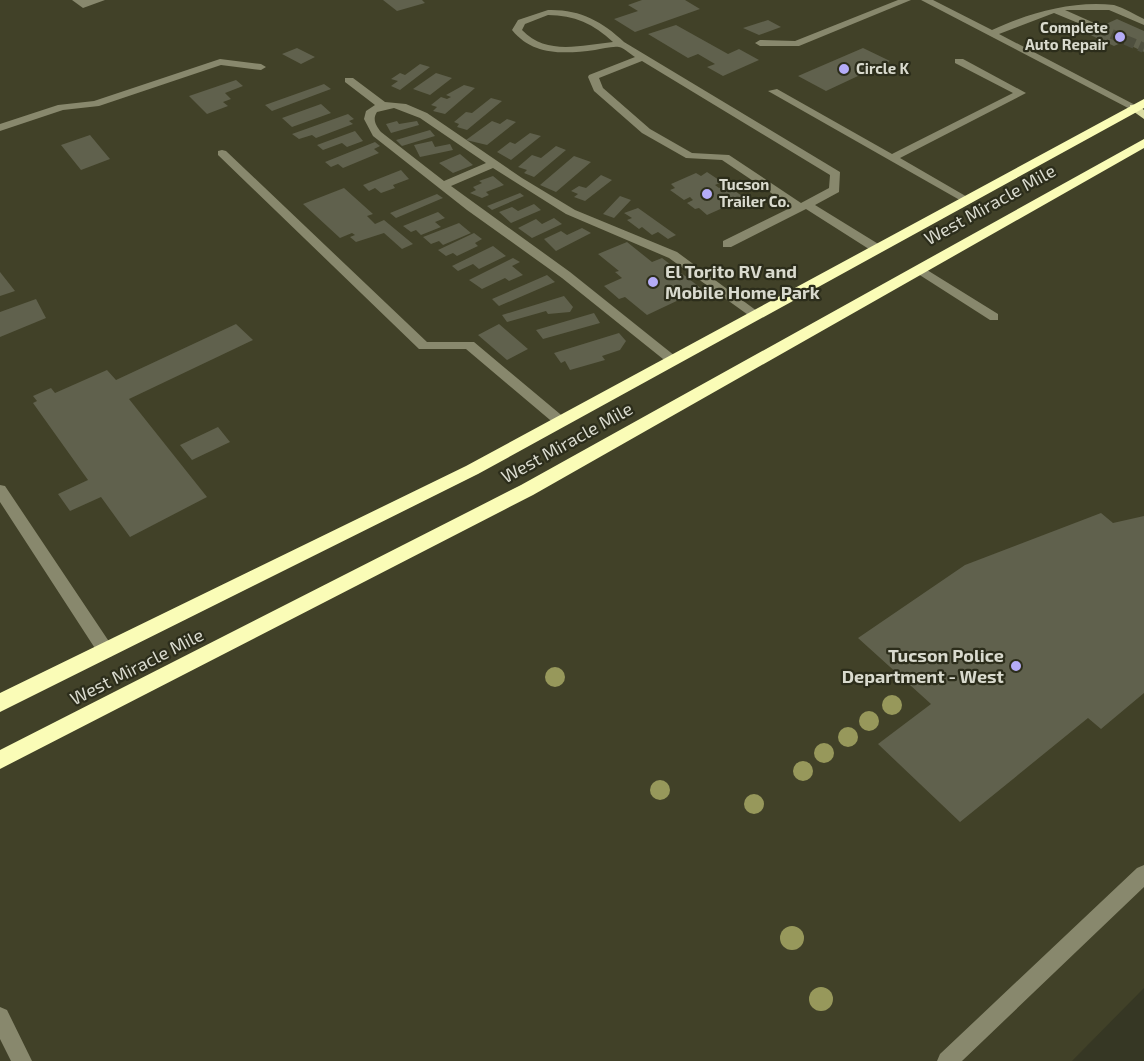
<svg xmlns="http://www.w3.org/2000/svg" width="1144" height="1061" viewBox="0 0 1144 1061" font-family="'Exo 2',sans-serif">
	<rect width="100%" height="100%" fill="#363724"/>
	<path fill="#414128" d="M0,0H1144V988L1072,1061H0Z"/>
	<path fill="#60614d" d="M383,0H422L425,3L397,11Z
		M642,0H685L700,9L635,32L614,19L638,11L628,5Z
		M1117,19L1144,31V52L1123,42L1114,46L1086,33Z
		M768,20L781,27L759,35L743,28Z
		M676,25L728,54L739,49L759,60L723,76L707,67L715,64L698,54L688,58L648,34Z
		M297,48L315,57L301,64L282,54Z
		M863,48L890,61L826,91L798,76Z
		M420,64L430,67L400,90L391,86L398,81L391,79L400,73L405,75Z
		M436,73L452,78L430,95L413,89Z
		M236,80L243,86L225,93L231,99L223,102L228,106L207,114L189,96Z
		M324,84L331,89L272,111L265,105Z
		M464,85L475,88L445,114L433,111L437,107L431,105L441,97L447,99L451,97L446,95Z
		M491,98L502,101L467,130L457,127L459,124L454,122L466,112L472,113Z
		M321,104L331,113L292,127L282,118Z
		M348,114L354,119L349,121L353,124L316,138L312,135L299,139L292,134Z
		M507,119L516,122L487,145L466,140L492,121L500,124Z
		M397,121L399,124L417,121L419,125L391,133L386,124Z
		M430,130L435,136L402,146L396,140Z
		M355,131L363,141L347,147L342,143L323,150L317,145Z
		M530,133L541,136L511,160L497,152L510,142L515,144Z
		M90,135L110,159L81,170L61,145Z
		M432,141L435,147L450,144L453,150L420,157L414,145Z
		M375,142L380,146L374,149L379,153L343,168L338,164L331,167L325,162Z
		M556,146L566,150L534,177L524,173L527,170L518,167L532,155L541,158Z
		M460,154L473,165L453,173L439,163Z
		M574,156L591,162L556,192L540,185Z
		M401,170L409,179L393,185L395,188L381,193L375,188L369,191L363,185Z
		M707,172L722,182L715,185L719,188L726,185L745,198L707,215L699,208L695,209L687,203L693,200L690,197L684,200L670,190L675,188L671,184L696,173L701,176Z
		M601,175L612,180L585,201L574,197L578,194L571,191L579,186L586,188Z
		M493,176L504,185L486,192L489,195L482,198L470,193L476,190L473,187L482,183L479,181Z
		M344,188L373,214L367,216L375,224L384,220L413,244L402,249L384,233L356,242L350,237L355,235L352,233L340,238L303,204Z
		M520,193L524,196L492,210L487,206Z
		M437,194L443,198L396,218L390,213Z
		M620,196L631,200L614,218L603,214Z
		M534,204L541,210L511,223L499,212L512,207L518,211Z
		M638,208L676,235L668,239L658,232L652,235L642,227L639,229L627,220L632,218L624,213Z
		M438,212L445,218L435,222L441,227L421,235L416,230L411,232L403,226Z
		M554,218L562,224L532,238L518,228L536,219L542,224Z
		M459,223L471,233L443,245L439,241L431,244L423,237Z
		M582,228L591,233L556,251L544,239L561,231L567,235Z
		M474,233L482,239L475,243L478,246L457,256L453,253L446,256L438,250Z
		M627,242L652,262L662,258L702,289L647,315L625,297L619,299L604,286L622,278L615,272L619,271L598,254Z
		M493,246L506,256L479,269L473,264L458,271L452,266Z
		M513,258L520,262L512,266L523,275L509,281L505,278L482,289L469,280Z
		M0,272L15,291L0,296Z
		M547,275L555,282L499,306L492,299Z
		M564,296L573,307L570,312L548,314L546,311L507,322L502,315Z
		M36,299L46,318L0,337V312Z
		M594,313L600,323L543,339L536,330Z
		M236,324L253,340L129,399L207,497L130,537L101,497L70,511L58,494L88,480L33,403L37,401L33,396L51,388L55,393L107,370L116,380Z
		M499,324L528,349L507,360L478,335Z
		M619,333L626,341L620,350L602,356L605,360L570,370L565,361L561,363L554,353Z
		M218,427L230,442L192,460L180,445Z
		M1101,513L1113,523L1144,516V693L1101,729L1088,718L960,822L878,744L931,704L858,638L965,565Z"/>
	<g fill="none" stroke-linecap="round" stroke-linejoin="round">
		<path stroke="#4e4f3e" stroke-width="10" stroke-dasharray="10 5" stroke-linecap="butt" d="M1098,28L1144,48"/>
		<path fill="#88886d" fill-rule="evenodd" d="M72,0H105L83,8Z
			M898,0H911L799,46H760L755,43L760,40L795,41Z
			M921,0H933L992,30C1028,13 1074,0 1114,5C1124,8 1134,14 1144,19V25L1109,10H1065L1101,26V30H1095L1054,13L999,34L1139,107L1130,109Z
			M548,10C579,9 602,21 624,42L840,172L839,192L815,205L880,245V251H872L806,209L731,247H723V241L792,207L722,160L686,158L642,133L594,91L588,77L589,75L635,57C630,54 624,48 619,47C612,46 602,49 595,50C564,54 533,56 512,30L518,20ZM548,15C574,15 594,24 613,42C581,45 547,56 522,30L525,24ZM642,61L830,175L829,188L801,203L729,155L692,153L650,129L603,88L599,78Z
			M220,59L261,64L266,67L261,70L221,65L99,106L63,110L0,131V124L58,105L94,101Z
			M955,59H963L1026,93L900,158L969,198L971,200L965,203L768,91L777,89L892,154L1013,93L955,63Z
			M345,78H353L385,102L406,104L427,113L522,178L575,210L677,252L761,314L759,317H751L669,258L566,214L493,168L451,186L570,272L680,360L673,364L668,363L562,278L467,210L373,136L364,119L366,111L375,105L345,82ZM394,108L420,118L486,163L444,181L381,132C376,126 372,119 377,112Z
			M222,150L226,151L427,342H474L566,419L568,422L566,425H556L466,349H419L218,155V151Z
			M919,265L998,314V320H990L915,272L913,269Z
			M0,485L5,486L112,646L114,651L112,656L106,658L100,656L0,502Z
			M1144,865V887L962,1061H937L940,1054L1137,868Z
			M0,1007L7,1010L32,1061H11L0,1039Z"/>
		<path fill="#dadba2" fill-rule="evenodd" d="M1130,105H1138L1144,110V119L1130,109Z"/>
		<path fill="#fafcb7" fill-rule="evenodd" d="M1144,99V108L478,474L0,712V693L466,466Z
			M1144,139V148L533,495L0,769V750L521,485Z"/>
	</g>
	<g fill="#97985b">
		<circle cx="555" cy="677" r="10"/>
		<circle cx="892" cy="705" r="10"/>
		<circle cx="869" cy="721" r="10"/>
		<circle cx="848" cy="737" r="10"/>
		<circle cx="824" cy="753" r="10"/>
		<circle cx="803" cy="771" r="10"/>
		<circle cx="660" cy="790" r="10"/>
		<circle cx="754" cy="804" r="10"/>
		<circle cx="792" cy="938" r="12"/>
		<circle cx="821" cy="999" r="12"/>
	</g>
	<g fill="#b5acf8" stroke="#2c2d1b" stroke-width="2">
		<circle cx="1120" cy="37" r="6"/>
		<circle cx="844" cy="69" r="6"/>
		<circle cx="707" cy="194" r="6"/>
		<circle cx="653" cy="282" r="6"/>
		<circle cx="1016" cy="666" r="6"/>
	</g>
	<g text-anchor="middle" stroke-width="4.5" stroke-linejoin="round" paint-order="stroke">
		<g font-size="15" font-weight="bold" fill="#d9dace" stroke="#2c2d1b" text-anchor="start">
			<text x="1108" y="33" text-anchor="end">Complete<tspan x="1108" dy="17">Auto Repair</tspan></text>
			<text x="856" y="74">Circle K</text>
			<text x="719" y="190">Tucson<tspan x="719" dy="17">Trailer Co.</tspan></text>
		</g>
		<g font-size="18" fill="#d9dace" stroke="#2c2d1b">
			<text transform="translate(990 205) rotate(-29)" y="6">West Miracle Mile</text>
			<text transform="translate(567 443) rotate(-29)" y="6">West Miracle Mile</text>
			<text transform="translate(137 667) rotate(-27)" y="6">West Miracle Mile</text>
		</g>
		<g font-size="18" font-weight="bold" fill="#d9dace" stroke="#2c2d1b" text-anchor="start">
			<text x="665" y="278">El Torito RV and<tspan x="665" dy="21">Mobile Home Park</tspan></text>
			<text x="1004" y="662" text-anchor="end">Tucson Police<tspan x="1004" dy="21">Department - West</tspan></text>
		</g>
	</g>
</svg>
